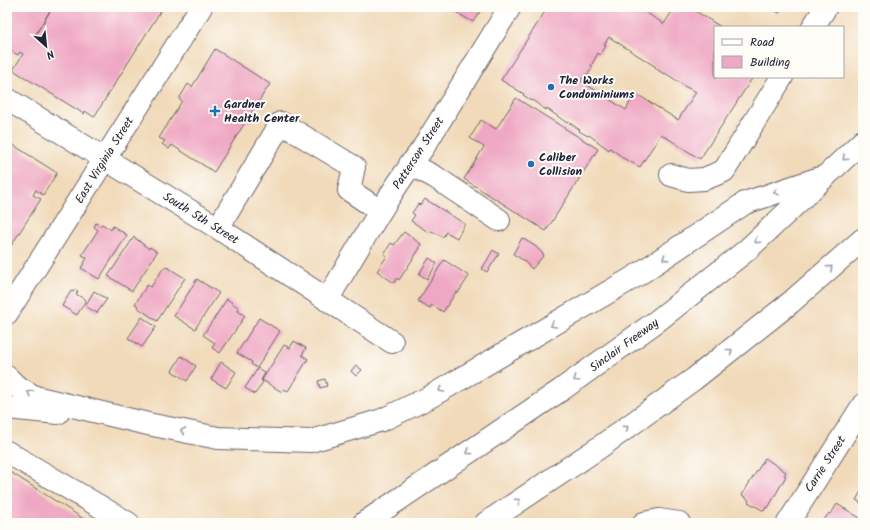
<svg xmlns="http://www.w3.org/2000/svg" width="870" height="530" viewBox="0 0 870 530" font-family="Kalam,sans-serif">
	<rect width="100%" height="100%" fill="#fdfcf7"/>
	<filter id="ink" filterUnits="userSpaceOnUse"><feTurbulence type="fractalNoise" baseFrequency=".025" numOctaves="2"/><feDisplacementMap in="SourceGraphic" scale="8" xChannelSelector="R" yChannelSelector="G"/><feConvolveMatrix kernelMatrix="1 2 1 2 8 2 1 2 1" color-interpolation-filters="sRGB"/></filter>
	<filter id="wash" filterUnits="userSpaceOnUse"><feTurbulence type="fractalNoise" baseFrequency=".012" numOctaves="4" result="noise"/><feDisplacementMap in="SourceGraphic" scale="16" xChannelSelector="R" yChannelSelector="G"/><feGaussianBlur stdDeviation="0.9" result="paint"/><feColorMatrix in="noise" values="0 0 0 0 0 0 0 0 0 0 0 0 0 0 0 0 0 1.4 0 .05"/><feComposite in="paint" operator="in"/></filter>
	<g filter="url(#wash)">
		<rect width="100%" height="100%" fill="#f1daba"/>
		<g id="blocks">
			<path fill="#efa8c3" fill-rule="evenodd" d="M7,7H52L36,34L53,7H163L94,117L85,111L84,114L13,70L23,54L20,52L18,55L7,49Z
				M447,7H483L473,22Z
				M548,7H637L664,24L675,7H689L721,27H715V77H753L700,159L661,134L640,167L621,157V156L610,148L609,150L589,135L588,136L579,131L580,130L568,122L567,123L546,108V110L532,100V101L523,95L524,94L501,80ZM609,37L656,67L655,68L664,74L665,73L682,84V85L696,92L678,120L635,93L626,110L581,81L585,74L587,75L593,67L591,66L598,53L600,55L606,46L604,45Z
				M766,7H783L779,13L771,8L770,9Z
				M215,49L270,84L251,113L254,115L249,122L246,121L214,172L172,145L169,149L162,144L165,141L159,138L182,101L179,99L188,84L192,87Z
				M516,98L598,149L546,231L464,179L484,147L470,138L481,120L496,129Z
				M7,141L57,173L43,195L36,190L33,195L41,199L7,252Z
				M425,199L465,224L457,238L446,232L443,237L432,231L430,233L411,221L415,215L412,213L418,204L421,205Z
				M96,223L100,226L102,224L111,230L113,226L127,235L99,279L81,268L87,258L82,255L98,230L94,227Z
				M404,232L421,244L419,248H420L399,280L397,278L394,283L377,271L387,256L384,254L391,243L394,245Z
				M134,237L149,249L150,247L157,252L132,291L108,276Z
				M522,238L535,246L544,255L532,269L523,260L513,254Z
				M493,250L499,254L487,272L482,269Z
				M429,258L437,263L427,279L419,274Z
				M444,260L469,276L458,293L456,292L443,312L432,305L430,308L418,301Z
				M164,267L166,268L167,267L185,278L157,321L137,307L138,306L135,304L147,285L151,287Z
				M197,279L219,293L195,329L174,316Z
				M75,289L78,291L76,294L86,300L77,315L62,306L71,291L73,292Z
				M94,291L107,299L97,313L85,306Z
				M227,299L239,308L238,311L245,316L220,353L212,348L215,343L203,335Z
				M142,317L156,327L142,347L128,338Z
				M259,318L280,331L257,368L251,364L252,362L237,353Z
				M294,341L306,348L302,355L308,359L288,391L284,389L282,392L262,380L284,345L290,348Z
				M181,356L196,366L187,381L172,371Z
				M221,362L236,372L226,388L211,379Z
				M356,365L362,370L356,376L351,371Z
				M258,368L265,373L261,380L263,382L255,394L245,388Z
				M325,379L327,386L320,388L318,381Z
				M765,458L786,472L784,475L786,476L768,508L766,507L764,511L748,502L749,500L742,495Z
				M7,470L90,523H7Z
				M863,488V504L856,500Z
				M837,504L860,518L857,523H822L829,513L831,514Z"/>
		</g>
	</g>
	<g filter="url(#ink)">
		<use href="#blocks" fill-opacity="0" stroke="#6a6267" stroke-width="1"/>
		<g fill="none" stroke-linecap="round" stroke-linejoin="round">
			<g stroke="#6a6267" stroke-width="24">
				<path id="minor" d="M813,27L826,7
					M7,99L218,228L392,342
					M410,164L435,177L499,220
					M671,175L688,180L704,179L724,171L782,77
					M218,228L281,123L354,167L349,190L380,211
					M327,300C358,249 387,196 423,148L510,7
					M7,313L201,7
					M7,452L128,523
					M644,523L659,520L679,523
					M788,523L863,405"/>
			</g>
			<g stroke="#6a6267" stroke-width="24">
				<path id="highway" d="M7,377L16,386L35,397L148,424L218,438L311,441L382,420L428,398L636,276L745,203L826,176
					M7,408L58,413
					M364,523L561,390L657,321L747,250L863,141
					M486,523L600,447L694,379L790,303L863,239"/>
			</g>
			<use href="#minor" stroke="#fff" stroke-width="22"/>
			<use href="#highway" stroke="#fff" stroke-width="22"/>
		</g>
		<defs><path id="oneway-chevron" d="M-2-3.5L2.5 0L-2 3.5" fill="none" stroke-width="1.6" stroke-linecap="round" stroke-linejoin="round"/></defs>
		<g stroke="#9c9ca7">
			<use href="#oneway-chevron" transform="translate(845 158) rotate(137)"/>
			<use href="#oneway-chevron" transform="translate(776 192) rotate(162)"/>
			<use href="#oneway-chevron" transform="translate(757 241) rotate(137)"/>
			<use href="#oneway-chevron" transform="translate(665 258) rotate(147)"/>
			<use href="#oneway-chevron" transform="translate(830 268) rotate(-42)"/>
			<use href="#oneway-chevron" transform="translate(553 325) rotate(150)"/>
			<use href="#oneway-chevron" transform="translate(730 351) rotate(-38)"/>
			<use href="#oneway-chevron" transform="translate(576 379) rotate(145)"/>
			<use href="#oneway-chevron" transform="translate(441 390) rotate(150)"/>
			<use href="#oneway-chevron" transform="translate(30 393) rotate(-152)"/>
			<use href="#oneway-chevron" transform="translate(626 428) rotate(-36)"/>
			<use href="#oneway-chevron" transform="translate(183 431) rotate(-169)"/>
			<use href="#oneway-chevron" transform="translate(469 452) rotate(146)"/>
			<use href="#oneway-chevron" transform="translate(518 501) rotate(-34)"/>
		</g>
	</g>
	<g fill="#1f6fb2" stroke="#fdfcf7" stroke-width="1.5">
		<circle cx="551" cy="87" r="4"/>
		<path d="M213 105h4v4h4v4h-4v4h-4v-4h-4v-4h4z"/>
		<circle cx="531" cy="164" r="4"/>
	</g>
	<g text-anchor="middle" stroke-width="4" stroke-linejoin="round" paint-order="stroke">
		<g font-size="12" font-weight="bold" fill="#22223b" stroke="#fdfcf7" text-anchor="start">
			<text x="559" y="84">The Works<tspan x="559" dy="14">Condominiums</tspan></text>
			<text x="224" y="108">Gardner<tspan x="224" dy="14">Health Center</tspan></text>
			<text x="539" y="161">Caliber<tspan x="539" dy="14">Collision</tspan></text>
		</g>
		<g font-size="12" fill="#22223b" stroke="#fdfcf7">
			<text transform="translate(418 153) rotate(-57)" y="4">Patterson Street</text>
			<text transform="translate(104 160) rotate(-58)" y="4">East Virginia Street</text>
			<text transform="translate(201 218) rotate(32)" y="4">South 5th Street</text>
			<text transform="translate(624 345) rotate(-36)" y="4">Sinclair Freeway</text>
			<text transform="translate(825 464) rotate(-57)" y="4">Carrie Street</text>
		</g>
	</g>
	<rect width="870" height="530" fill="none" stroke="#fdfcf7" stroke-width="24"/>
	<rect x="714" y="26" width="130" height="52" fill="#fdfcf7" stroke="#a5a5ac"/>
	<rect x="722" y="39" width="20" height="6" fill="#ffffff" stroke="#a5a5ac"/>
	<text x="750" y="46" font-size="12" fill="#22223b">Road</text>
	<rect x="722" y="56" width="20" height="12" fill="#efa8c3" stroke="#a5a5ac"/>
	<text x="750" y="66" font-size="12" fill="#22223b">Building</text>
	<g transform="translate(46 46) rotate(153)" stroke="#fdfcf7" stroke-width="3" paint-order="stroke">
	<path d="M0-3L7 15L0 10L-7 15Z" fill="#22223b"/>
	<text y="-6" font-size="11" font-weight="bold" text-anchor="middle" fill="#22223b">N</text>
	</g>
</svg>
